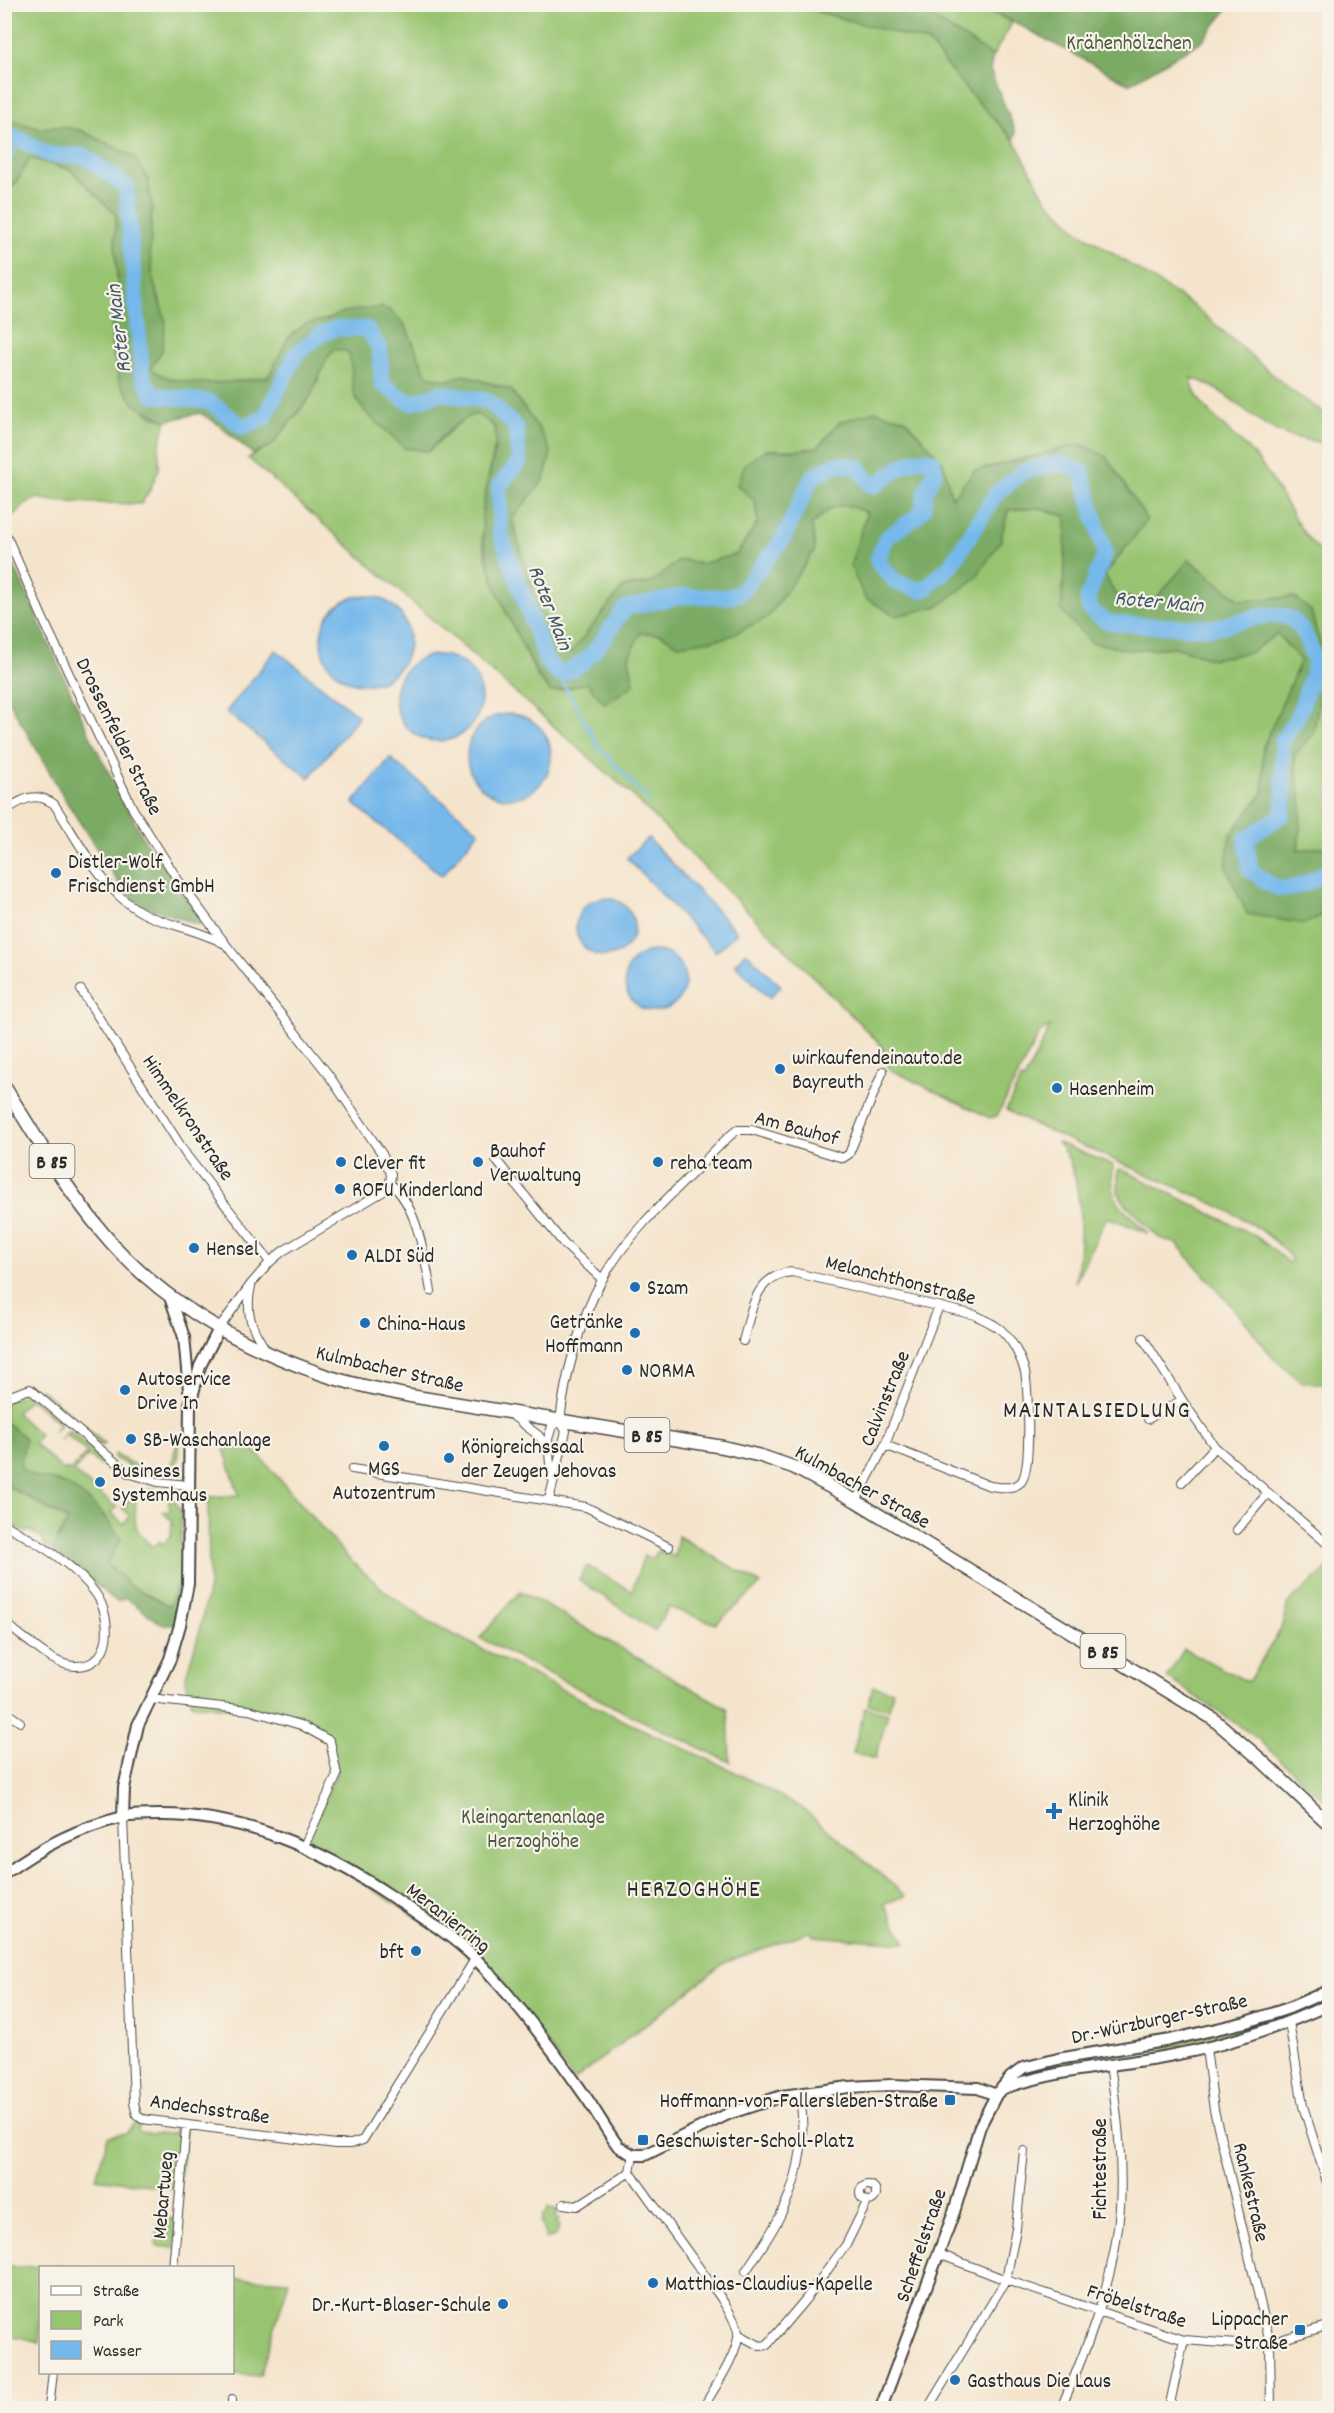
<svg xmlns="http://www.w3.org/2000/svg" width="1334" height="2413" viewBox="0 0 1334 2413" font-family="Dekko,sans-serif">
	<rect width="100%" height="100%" fill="#f7f3e8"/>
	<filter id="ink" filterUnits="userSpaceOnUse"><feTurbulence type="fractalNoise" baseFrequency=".0167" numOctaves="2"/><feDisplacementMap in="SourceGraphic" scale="12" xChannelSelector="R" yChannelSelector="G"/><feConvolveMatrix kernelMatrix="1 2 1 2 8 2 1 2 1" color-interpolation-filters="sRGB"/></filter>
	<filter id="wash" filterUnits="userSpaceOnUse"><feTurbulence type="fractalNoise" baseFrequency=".008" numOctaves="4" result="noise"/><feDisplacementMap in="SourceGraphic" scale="24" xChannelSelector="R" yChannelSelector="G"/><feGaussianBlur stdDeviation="1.35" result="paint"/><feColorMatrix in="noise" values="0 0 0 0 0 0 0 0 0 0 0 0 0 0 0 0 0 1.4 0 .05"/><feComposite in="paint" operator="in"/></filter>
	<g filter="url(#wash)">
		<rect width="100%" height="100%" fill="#f5e4cc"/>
		<path fill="#98c471" stroke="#62784e" stroke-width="1.5" d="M793,4L928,42L966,89L1014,140L1046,199L1078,231L1194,306L1293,392L1329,416V444C1313,441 1295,439 1279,432C1248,418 1225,387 1191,378C1193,404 1230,431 1248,449C1279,479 1290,525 1323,554L1329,545V846L1298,851L1302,807L1294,755L1313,735L1294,597L1240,600L1190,560L1152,603L1115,594L1105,575L1107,457L952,498L943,462L905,419L875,411L840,422L818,447L801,450H766L755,501L758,522L737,554L700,564L681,559L651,583L623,587L572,654L555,643L529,577L512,519L527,500L551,452L539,429L511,390L464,375L448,380L427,376L405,325L343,312L328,319L305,325L268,377C235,382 178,391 150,368L162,350L160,300L154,284L150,253L152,206L134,157L80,130L61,127L37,128L5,118L4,5Z
			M911,5H978L1012,23L993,56Z
			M30,158L71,170L116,215L115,243L118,289L112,326V345L119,382L150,415L166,421L159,448V468L150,490L141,504L59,502L38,498L25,504L11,517L5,507V191L16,183Z
			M334,349L348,352L351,359L354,393L404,448L429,451L463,419L476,414L488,420L495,429L496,442L487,483L482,540L492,577L505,610L538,678L551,692L564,690L587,682L629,657L640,633L661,634L679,645L832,507L849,505L867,513L850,567L1000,542L1008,510L1039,508L1066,516L1065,563L1128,650L1175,647L1213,659L1251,652L1277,634L1301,660L1263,747V793L1230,835L1304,924L1329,912V1384L1303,1383L1273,1358L1248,1325L1177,1244L1158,1237L1124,1202L1118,1192V1170L1122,1169L1257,1237L1289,1263L1292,1260C1266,1221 1193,1195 1151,1176C1110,1158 1069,1140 1028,1122L1006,1110L1021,1079L1024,1080L1050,1027L1040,1032L997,1116L990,1118L889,1069L882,1046L631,794L248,458L272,445L311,396L327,358Z
			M1056,1142L1113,1165C1109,1205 1122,1206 1148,1233L1107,1217L1075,1283C1083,1248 1085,1167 1056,1142Z
			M41,1389L105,1444L101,1446L37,1390Z
			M25,1394L30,1395L61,1423L53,1433L59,1424L30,1398L16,1413L40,1435L34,1443L64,1471L67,1468L70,1471L85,1455L88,1458H85L74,1472L117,1508L111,1512L123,1524L130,1516L122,1508L129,1499L136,1501C134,1526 133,1530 153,1547L160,1541L163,1544L171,1536L172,1521L163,1512L170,1511L168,1498L150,1491L151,1488L172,1496L181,1512V1591L176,1588L170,1607L129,1586L107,1563V1518L79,1493L58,1482L34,1478L20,1467C26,1432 28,1444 5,1422V1401Z
			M69,1430L109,1465H100L66,1434L60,1440Z
			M179,1441C180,1455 179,1466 167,1474L143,1473L114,1458L115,1454C128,1462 156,1480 170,1464C175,1458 174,1448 179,1441Z
			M250,1445L349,1559L385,1591L427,1621L620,1719L731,1770L801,1807L906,1896L884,1904L906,1943L813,1936L811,1931L726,1962L574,2080L540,2033L455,1941L304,1846L336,1775L330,1741L301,1725L249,1710L192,1704L185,1679L199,1633L209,1586L208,1497L239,1495L224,1449Z
			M4,1484L68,1520L52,1550L44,1545L42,1538L30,1531L25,1532L5,1521Z
			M678,1536L761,1584L716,1624L668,1607L655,1631L579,1580L587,1566L632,1591L644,1555L652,1559L659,1550L675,1557Z
			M1329,1567V1805L1257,1738L1167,1677L1184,1649L1248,1682L1281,1629L1288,1603Z
			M520,1591L728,1709L730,1762L624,1712L480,1638Z
			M873,1686L893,1691L889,1709L868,1704Z
			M865,1707L888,1713L875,1759L853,1753Z
			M1329,1995C1312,2003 1294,2014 1276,2021C1191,2049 1103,2057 1017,2079L1036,2068L1200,2036Z
			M139,2118L145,2120L137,2129L138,2132L174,2134L176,2125L186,2127L179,2189L96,2178L108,2136L126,2133Z
			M548,2207L558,2210L556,2217L559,2219L556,2225L559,2226L556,2236L546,2239L541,2223L543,2214H546Z
			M159,2218L177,2219L175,2248L156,2246Z
			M77,2266V2267L40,2268V2342L5,2334V2267Z
			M233,2278L289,2281L260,2376L220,2373L232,2372Z"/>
		<path fill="#7aaa63" stroke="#526a47" stroke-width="1.5" d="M911,4L993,56L990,70L1016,133L1014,140L966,89L928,42L793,5Z
			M982,5H1231L1202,41L1129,84Z
			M5,118L37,128L61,127L80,130L134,157L148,179L152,206L150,253L154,284L166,322L162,350L151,368C176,391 237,382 268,377L288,338L305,324L328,319L343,312L380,307L390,310L405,325L427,376L448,380L464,375L511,390L539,429L551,452L544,480L512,519L529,577L555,642L571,653L623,587L651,583L681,559L700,564L737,554L758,522L755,501L737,485L745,464L766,450H801L818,447L840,422L875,411L905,419L943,462L952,498L974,471L1081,444L1107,457L1147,520L1105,575L1115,594L1152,603L1189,560L1240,600L1294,597L1311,611L1326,665L1313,735L1294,755L1302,807L1298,850L1329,846V912L1304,924L1247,914L1226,867L1230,835L1263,793V747L1301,660L1277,634L1251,652L1213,659L1175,647L1128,650L1091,642L1061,611L1065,563L1066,516L1039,508L1008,510L1000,542L975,579L938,606L896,616L865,598L850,566L867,513C839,499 834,505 812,524L815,550L768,617L726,638L678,645L661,634L640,633L629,657L634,685L605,704L587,683L551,692C537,676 535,668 525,650C503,608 482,564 482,516C482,497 501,441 494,427C489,420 483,418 476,414C457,421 442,436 429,451L404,448C390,430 361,416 354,393C350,379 354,365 348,352L335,349L327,358L311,396L272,445L253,454L215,422L200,413L166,421L135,405L119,382L112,345V326L118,289L115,243L116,215L71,170L30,158L16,183L5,191Z
			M4,543L94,744L146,843L203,919L199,925L140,904L120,885L68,804L12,707L4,689Z
			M5,1422L22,1435L25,1440L20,1467C39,1483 40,1475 59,1482C86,1493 106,1516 121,1540L107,1563L129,1585L169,1606L175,1588L186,1594L180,1625H163L126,1598L117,1602L52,1550L68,1520L5,1484Z"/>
		<path fill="#75b8eb" stroke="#50728b" stroke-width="1.5" d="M321 640a44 44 0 1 1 88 0a44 44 0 1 1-88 0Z
			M276,650L359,716L309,778L226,712Z
			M395 698a43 43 0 1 1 86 0a43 43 0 1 1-86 0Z
			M467 756a42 42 0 1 1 84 0a42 42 0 1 1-84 0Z
			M390,758L479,831L442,876L353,803Z
			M648,838L737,932L716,952L627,858Z
			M576 927a29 29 0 1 1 58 0a29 29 0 1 1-58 0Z
			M625 981a30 30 0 1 1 60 0a30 30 0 1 1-60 0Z
			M746,952L781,986L769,998L735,964Z"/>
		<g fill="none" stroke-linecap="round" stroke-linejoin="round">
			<path stroke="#75b8eb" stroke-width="3" d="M4,172L19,139
				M558,674L599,747L649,801"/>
			<path stroke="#75b8eb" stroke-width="16" d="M4,136L19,139L49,155L85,156L126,187L142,374L153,395L210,402L243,427L265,417L296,354L319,336L336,328L367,329L380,349L382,384L410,403L441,393L488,401L516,427L519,462L499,486L500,532L546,660L558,674C589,669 607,632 625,608L683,596L727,597L740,593L783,539L812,477L836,464L858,467L871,485H876C893,473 911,454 933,461L935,471L925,494L923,509L916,517L886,538L878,559L879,564L896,582L919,590L925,589L951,565L996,494L1024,471L1060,463L1082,472L1105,554L1088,596C1085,610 1097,616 1109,622C1116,625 1204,628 1215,627C1249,622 1290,596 1307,640C1311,649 1315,657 1315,666L1299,714L1282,741L1284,801L1282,815L1246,839L1250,870C1259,876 1268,885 1278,888C1291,893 1320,877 1330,869"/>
		</g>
	</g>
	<g filter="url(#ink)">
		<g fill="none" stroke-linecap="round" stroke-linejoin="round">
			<g stroke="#494743" stroke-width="10">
				<path id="street" d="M4,530L44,621L133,809L178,880L227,946L328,1074L382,1154L391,1174L390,1184L384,1191L283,1251L270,1262L251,1284L220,1327
					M4,811C22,800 35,790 54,804C80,843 104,896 149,916C173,926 200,931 223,943
					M81,990L187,1156L270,1262
					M496,1160L564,1244L602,1279
					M390,1184C417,1202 425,1260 431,1291
					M251,1286C245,1312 251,1328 266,1350
					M1143,1338L1182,1400L1215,1447L1330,1546
					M743,1341C752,1310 754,1276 792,1272L975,1315C986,1321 998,1325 1006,1335C1014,1344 1022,1360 1025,1372C1028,1390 1032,1470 1021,1482C1013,1490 1000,1487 990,1486L885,1445
					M4,1398L30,1389L128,1473L158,1482L188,1485
					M512,1415L539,1436L548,1450
					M1148,1419L1182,1400
					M560,1421C565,1376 580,1319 602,1280C623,1241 662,1203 694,1172C708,1158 721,1142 737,1130H752L843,1158L849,1154L883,1071
					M352,1469L586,1507L669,1547
					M551,1477L548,1439L552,1426L560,1421
					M1182,1482L1215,1447
					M549,1500L566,1431L560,1421
					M856,1501L885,1445L939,1306
					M4,1524C36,1542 75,1564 96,1594C112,1617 114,1666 76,1666C60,1666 44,1654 32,1644C23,1637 10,1629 4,1619
					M1237,1530L1267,1494
					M150,1699L249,1710L301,1725L330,1741L337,1775L304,1846
					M4,1711L20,1722
					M123,1817L134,2103L137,2115L142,2119L335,2144H351L363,2140L475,1959
					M1289,2022L1303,2106L1330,2192
					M1206,2048L1214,2110L1270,2343L1271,2408
					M633,2155L630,2172L721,2298C727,2309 736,2320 738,2332C741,2349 712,2392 703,2408
					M860 2193a8 8 0 1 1 16 0a8 8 0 1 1-16 0Z
					M564,2204L577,2206L630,2172
					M939,2254L1006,2280L1184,2340L1236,2344L1270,2343L1330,2325
					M173,2268L186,2127
					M746,2271C759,2250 775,2230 784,2207C800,2174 807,2130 799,2094
					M738,2334L760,2346L767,2345L805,2300L846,2245L867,2202
					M232,2399V2408
					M49,2408L53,2372
					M928,2408L1006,2280L1016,2229L1024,2151
					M1061,2408C1088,2346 1116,2276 1120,2207C1123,2159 1117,2112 1110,2065
					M1169,2408L1184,2340"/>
			</g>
			<g stroke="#494743" stroke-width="14">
				<path id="secondary" d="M170,1297L184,1337L189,1390
					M123,1817L124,1788L138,1725L170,1659L180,1625L188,1584L190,1405L200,1366L220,1327
					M4,1874C39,1848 81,1827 123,1817C135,1815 147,1815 159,1815C244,1814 322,1850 391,1896C419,1915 450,1934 475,1958C517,2001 554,2051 588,2100C598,2115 607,2131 618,2146L633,2155H645L728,2114L782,2096L849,2087L891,2085L978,2088L996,2095
					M1001,2089C1055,2070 1112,2066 1168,2056C1224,2046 1278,2028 1330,2004
					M881,2408L954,2212L980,2126L996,2095L1011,2077L1023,2068L1058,2059L1170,2040L1246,2022L1289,2008L1330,1990"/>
			</g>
			<g stroke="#494743" stroke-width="15">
				<path id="primary" d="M4,1086C35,1135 65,1188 103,1233C157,1298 234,1343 313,1371C344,1383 378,1389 410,1396L723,1447L761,1456L793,1467L856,1501L1212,1718L1260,1759L1330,1825"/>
			</g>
			<use href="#street" stroke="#fff" stroke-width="8"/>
			<use href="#secondary" stroke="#fff" stroke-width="10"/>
			<use href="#primary" stroke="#fff" stroke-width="12"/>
		</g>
	</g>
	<g fill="#1f6fb2" stroke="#f7f3e8" stroke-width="2">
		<circle cx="56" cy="873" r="6"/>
		<circle cx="780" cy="1069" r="6"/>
		<circle cx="1057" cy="1088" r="6"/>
		<circle cx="341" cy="1162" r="6"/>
		<circle cx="478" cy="1162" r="6"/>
		<circle cx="658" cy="1162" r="6"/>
		<circle cx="340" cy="1189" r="6"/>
		<circle cx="194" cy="1248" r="6"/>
		<circle cx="352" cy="1255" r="6"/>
		<circle cx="635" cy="1287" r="6"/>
		<circle cx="365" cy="1323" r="6"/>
		<circle cx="635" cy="1333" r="6"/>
		<circle cx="627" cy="1370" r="6"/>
		<circle cx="125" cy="1390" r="6"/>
		<circle cx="131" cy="1439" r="6"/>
		<circle cx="384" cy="1446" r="6"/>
		<circle cx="449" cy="1458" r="6"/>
		<circle cx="100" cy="1482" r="6"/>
		<path d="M1051 1802h6v6h6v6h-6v6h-6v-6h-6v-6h6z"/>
		<circle cx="416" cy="1951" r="6"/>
		<rect x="944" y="2094" width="12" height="12" rx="3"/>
		<rect x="637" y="2134" width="12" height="12" rx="3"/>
		<circle cx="653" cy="2283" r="6"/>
		<circle cx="503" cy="2304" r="6"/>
		<rect x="1294" y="2324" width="12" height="12" rx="3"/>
		<circle cx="955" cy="2380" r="6"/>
	</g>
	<g text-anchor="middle" stroke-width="4.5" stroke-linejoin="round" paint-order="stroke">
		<g fill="#f7f3e8" stroke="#686764" stroke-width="1.5">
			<rect x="29.5" y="1144" width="45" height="34" rx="4.5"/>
			<rect x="624.5" y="1418" width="45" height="34" rx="4.5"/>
			<rect x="1080.5" y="1634" width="45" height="34" rx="4.5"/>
		</g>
		<g font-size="20" font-weight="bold" fill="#2b2b2b">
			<text x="52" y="1168">B 85</text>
			<text x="647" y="1442">B 85</text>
			<text x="1103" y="1658">B 85</text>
		</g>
		<g font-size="21" fill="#4c5940" stroke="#f7f3e8">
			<text x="1129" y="49">Krähenhölzchen</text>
			<text x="533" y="1823">Kleingartenanlage<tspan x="533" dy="24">Herzoghöhe</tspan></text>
		</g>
		<g font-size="21" fill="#2b2b2b" stroke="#f7f3e8">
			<text transform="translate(120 736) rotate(64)" y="7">Drossenfelder Straße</text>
			<text transform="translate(189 1117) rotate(56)" y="7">Himmelkronstraße</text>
			<text transform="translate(797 1127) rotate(15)" y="7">Am Bauhof</text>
			<text transform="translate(901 1279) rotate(14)" y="7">Melanchthonstraße</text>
			<text transform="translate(390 1368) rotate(13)" y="7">Kulmbacher Straße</text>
			<text transform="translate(884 1398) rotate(-68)" y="7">Calvinstraße</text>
			<text transform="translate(863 1486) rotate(29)" y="7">Kulmbacher Straße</text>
			<text transform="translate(449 1917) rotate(38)" y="7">Meranierring</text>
			<text transform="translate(1159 2018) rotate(-12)" y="7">Dr.-Würzburger-Straße</text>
			<text transform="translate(210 2108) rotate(8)" y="7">Andechsstraße</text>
			<text transform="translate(1099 2169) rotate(-90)" y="7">Fichtestraße</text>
			<text transform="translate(1252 2192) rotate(77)" y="7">Rankestraße</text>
			<text transform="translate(162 2195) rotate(-85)" y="7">Mebartweg</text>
			<text transform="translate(920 2245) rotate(-71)" y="7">Scheffelstraße</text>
			<text transform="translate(1137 2305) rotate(18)" y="7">Fröbelstraße</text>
		</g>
		<g font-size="21" fill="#2b2b2b" stroke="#f7f3e8" text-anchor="start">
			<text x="68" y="868">Distler-Wolf<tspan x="68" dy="24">Frischdienst GmbH</tspan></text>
			<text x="792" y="1064">wirkaufendeinauto.de<tspan x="792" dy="24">Bayreuth</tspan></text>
			<text x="1069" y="1095">Hasenheim</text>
			<text x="490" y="1157">Bauhof<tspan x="490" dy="24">Verwaltung</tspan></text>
			<text x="353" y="1169">Clever fit</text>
			<text x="670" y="1169">reha team</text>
			<text x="352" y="1196">ROFU Kinderland</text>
			<text x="206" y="1255">Hensel</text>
			<text x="364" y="1262">ALDI Süd</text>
			<text x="647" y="1294">Szam</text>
			<text x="623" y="1328" text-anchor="end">Getränke<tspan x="623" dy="24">Hoffmann</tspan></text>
			<text x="377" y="1330">China-Haus</text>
			<text x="639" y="1377">NORMA</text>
			<text x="137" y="1385">Autoservice<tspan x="137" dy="24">Drive In</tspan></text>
			<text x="143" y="1446">SB-Waschanlage</text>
			<text x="461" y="1453">Königreichssaal<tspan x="461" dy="24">der Zeugen Jehovas</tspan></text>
			<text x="384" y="1475" text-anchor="middle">MGS<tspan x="384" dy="24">Autozentrum</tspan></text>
			<text x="112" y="1477">Business<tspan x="112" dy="24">Systemhaus</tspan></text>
			<text x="1068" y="1806">Klinik<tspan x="1068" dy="24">Herzoghöhe</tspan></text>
			<text x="404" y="1958" text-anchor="end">bft</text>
			<text x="938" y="2107" text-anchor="end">Hoffmann-von-Fallersleben-Straße</text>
			<text x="655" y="2147">Geschwister-Scholl-Platz</text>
			<text x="665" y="2290">Matthias-Claudius-Kapelle</text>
			<text x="491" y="2311" text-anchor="end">Dr.-Kurt-Blaser-Schule</text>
			<text x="1288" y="2325" text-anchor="end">Lippacher<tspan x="1288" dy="24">Straße</tspan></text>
			<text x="967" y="2387">Gasthaus Die Laus</text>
		</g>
		<g font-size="22" font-style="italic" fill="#415565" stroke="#f7f3e8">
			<text transform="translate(117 329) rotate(-97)" y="8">Roter Main</text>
			<text transform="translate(1159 600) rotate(5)" y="8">Roter Main</text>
			<text transform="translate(552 607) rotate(69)" y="8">Roter Main</text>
		</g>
		<g font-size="24" letter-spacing="1.5" fill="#2b2b2b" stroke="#f7f3e8">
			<text x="1097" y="1417">MAINTALSIEDLUNG</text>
			<text x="694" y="1896">HERZOGHÖHE</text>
		</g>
	</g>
	<rect width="1334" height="2413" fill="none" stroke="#f7f3e8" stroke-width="24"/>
	<rect x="39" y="2266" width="195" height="108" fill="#f7f3e8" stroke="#a5a39c" stroke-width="1.5"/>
	<rect x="51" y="2286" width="30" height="9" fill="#ffffff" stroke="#a5a39c" stroke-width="1.5"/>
	<text x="93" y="2296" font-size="18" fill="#2b2b2b">Straße</text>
	<rect x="51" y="2311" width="30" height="18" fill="#98c471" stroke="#a5a39c" stroke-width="1.5"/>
	<text x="93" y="2326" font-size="18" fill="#2b2b2b">Park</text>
	<rect x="51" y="2341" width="30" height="18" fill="#75b8eb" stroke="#a5a39c" stroke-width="1.5"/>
	<text x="93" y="2356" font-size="18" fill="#2b2b2b">Wasser</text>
</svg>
